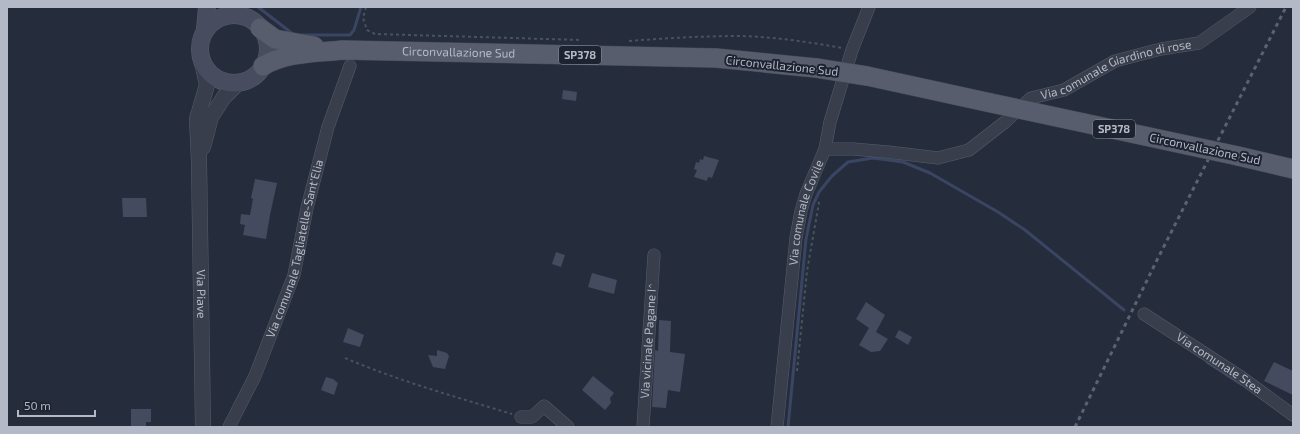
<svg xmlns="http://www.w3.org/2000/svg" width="1300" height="434" viewBox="0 0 1300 434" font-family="'Exo 2',sans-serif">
	<rect width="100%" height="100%" fill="#252c3c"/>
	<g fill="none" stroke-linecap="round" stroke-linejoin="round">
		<path stroke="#394563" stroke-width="3" d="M258,7L293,34
			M302,35H350L354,30L361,7
			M1207,362L1241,384
			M788,427L806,239L813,205L819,192L832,176L848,162L873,158L903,162L930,173L998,212L1025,230L1124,310"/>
	</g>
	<path fill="#444b5e" d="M563,90L577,92L576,101L562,99Z
		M704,156L719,160L712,178L708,177L707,181L694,177L697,170L694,169L696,162L699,163L700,159L703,160Z
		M255,179L277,183L270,215L266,239L243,235L245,225L240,224L241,214L250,215L253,199L251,198Z
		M122,198H146L147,217H123Z
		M556,252L565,255L561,267L552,264Z
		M592,273L617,280L614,294L588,287Z
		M866,302L885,315L876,332L888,339L880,351L871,352L859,345L869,328L856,319Z
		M659,320L671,321L670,352L685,354L680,392L668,390L666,408L652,407L655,350L658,351Z
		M348,328L364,335L360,347L343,342Z
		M899,330L912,337L908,345L895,337Z
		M437,350L447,353L449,356L445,369L433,367L428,355L437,356Z
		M1274,362L1293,371V395L1264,381Z
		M593,376L614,393L610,398L611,403L605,410L582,390Z
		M326,377L333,379L338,383L334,395L321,390Z
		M131,409H151V422H146V426H131Z"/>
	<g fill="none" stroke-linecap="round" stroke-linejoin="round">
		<g stroke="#575c6a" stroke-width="13">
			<g id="minor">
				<path id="s1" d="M825,149H853L888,152L938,158L969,150L1005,122L1031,98L1064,90L1115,61L1161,49L1199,43L1250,7"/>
				<path id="s2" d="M1144,314L1241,377L1293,415"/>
				<path d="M521,417H532L544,406L568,427"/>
				<path id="s3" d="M229,427L255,376L294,275L307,208L328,127L350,66"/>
				<path id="s4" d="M643,427L654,255"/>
				<path id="s5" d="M777,427L796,238L801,211L806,194L825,149L830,122L852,50L869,7"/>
			</g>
		</g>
		<g stroke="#575c6a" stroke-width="16">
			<g id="tertiary">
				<path id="s6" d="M202,62L207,85L197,119L199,161L203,427"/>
				<path d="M203,147L211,117L224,97L238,83"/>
			</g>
		</g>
		<g stroke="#575c6a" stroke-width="18">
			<path id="secondary" d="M200 49a34 34 0 1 1 68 0a34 34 0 1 1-68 0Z
				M205,30L207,7"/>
		</g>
		<g stroke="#424755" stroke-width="20">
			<g id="primary">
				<path d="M260,28L275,39L314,46"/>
				<path id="s7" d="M263,66C287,52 316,53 343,50L716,58L816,68"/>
				<path d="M867,76L991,103"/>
				<path d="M1238,156L1293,169"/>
			</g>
		</g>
		<path stroke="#45555a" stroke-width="2" stroke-dasharray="3 3" stroke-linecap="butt" d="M366,7L363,18L367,30L375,34L581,40
			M629,41C667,38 704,36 742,36C775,37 809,42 842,48
			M345,358C399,381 456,397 512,414
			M797,371L807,271L819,203L815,200"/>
		<use href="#minor" stroke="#393e4c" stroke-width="12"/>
		<use href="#tertiary" stroke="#393e4c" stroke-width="15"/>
		<use href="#secondary" stroke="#474d5f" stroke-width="17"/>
		<use href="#primary" stroke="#575d6c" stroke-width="19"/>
		<path stroke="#5b6273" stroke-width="3" stroke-dasharray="4 4" stroke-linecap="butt" d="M1075,427L1157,260L1286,7"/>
		<g stroke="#424755" stroke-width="20" stroke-linecap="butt">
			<path id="primary-bridge" d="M816,68L867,76
				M991,103L1238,156"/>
		</g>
		<use href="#primary-bridge" stroke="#575d6c" stroke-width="19"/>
	</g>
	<g text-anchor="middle" stroke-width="4" stroke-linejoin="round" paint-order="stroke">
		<g fill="#1e2331" stroke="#878c9b" stroke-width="1">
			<rect x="559" y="46" width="42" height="18" rx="3"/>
			<rect x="1093" y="120" width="42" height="18" rx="3"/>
		</g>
		<g font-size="11" font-weight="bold" fill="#b4b9c8">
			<text x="580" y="59">SP378</text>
			<text x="1114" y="133">SP378</text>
		</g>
		<g font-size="12" fill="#b4b9c8" stroke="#1e2331">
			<text dy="4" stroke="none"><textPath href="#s7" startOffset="198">Circonvallazione Sud</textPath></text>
			<text transform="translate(782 66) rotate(6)" y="4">Circonvallazione Sud</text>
			<text dy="4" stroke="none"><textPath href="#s1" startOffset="317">Via comunale Giardino di rose</textPath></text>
			<text transform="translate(1205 149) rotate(12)" y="4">Circonvallazione Sud</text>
			<text dy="4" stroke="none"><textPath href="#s5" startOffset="217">Via comunale Covile</textPath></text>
			<text dy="4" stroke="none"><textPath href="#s3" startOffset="191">Via comunale Tagliatelle-Sant'Elia</textPath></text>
			<text dy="4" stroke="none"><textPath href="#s6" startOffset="234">Via Piave</textPath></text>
			<text dy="4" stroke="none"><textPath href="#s4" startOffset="86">Via vicinale Pagane I^</textPath></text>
			<text dy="4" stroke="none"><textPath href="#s2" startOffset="90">Via comunale Stea</textPath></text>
		</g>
	</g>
	<rect width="1300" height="434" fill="none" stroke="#b4b9c8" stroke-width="16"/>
	<path d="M18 410v6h77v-6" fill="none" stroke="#b4b9c8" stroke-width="2"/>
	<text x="24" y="410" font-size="12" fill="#b4b9c8" stroke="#1e2331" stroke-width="3" paint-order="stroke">50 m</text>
</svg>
